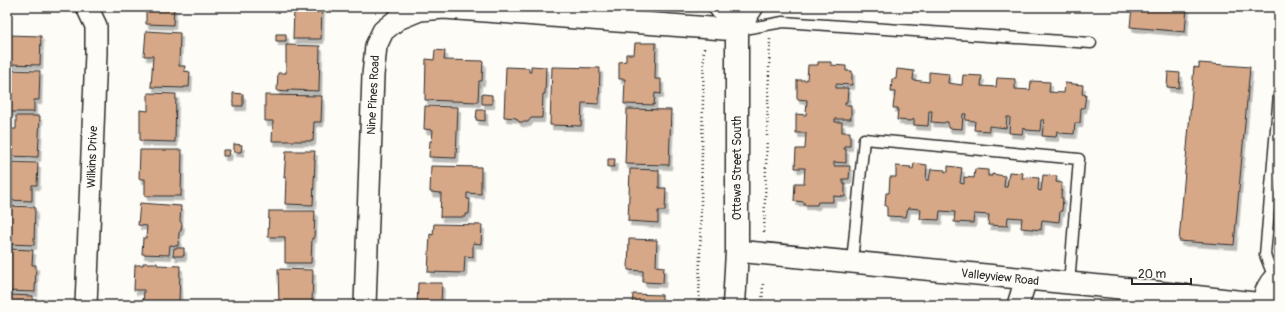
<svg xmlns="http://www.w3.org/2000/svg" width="1286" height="312" viewBox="0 0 1286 312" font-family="Pangolin,sans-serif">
	<defs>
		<filter id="shadow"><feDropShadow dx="2.5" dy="4.5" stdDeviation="0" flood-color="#0004"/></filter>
	</defs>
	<rect width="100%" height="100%" fill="#fdfcf7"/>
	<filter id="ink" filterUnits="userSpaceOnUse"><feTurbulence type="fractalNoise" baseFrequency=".025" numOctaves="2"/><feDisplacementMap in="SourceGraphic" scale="8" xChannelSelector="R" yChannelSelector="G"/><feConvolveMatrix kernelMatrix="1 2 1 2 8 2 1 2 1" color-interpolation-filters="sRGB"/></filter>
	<g filter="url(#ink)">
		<path fill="#d6a888" stroke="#2b2b2b" filter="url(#shadow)" d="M146,7H174L173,25L146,24Z
			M291,7H322L321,39H293L294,8H291Z
			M1132,7H1187L1185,32L1130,27Z
			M146,31L180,33L179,66H185L184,71L190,72L189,87H184V88L151,87L153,56H144Z
			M276,34H286V41H276Z
			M7,35L41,36L40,65L7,64Z
			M635,43H656L655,79H661V94L655,93L654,105L624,104L625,79H619V62L626,61V54H634Z
			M286,45L320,46L319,91L288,90V92L277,91L278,73H286Z
			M435,50L445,51L444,60L483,61L482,81H479L478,102L425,100L426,59L434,60Z
			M818,62H831V65L846,66V71H852V85L836,84V88H848L847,102H845V105H851V119H835V122H842V132H850V146H844V149H846V163L834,162V166H850L849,179H843V183H845V197L833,196V202H818L817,205H804V202L794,201L795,183H804L805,168H795L796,149H805L806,133H796V114L806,115L807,100L797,99V80H807L808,65H818Z
			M1199,63L1250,67L1234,245L1179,241L1194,67L1199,68Z
			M531,66L546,67L545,94H543L542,118H531L528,122H519L516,118L504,117L506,67L529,68V72H531Z
			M552,67L600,68L599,104L582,103L581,126L550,125Z
			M897,69L914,71L913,80L929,82V72L949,74L948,83L962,85L963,75L982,76L981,86L996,87L997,78L1015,79V89L1030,90L1031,81L1050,82L1049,92L1064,93L1065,83L1083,85L1082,94L1086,95L1084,108H1081L1080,123H1075L1074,134L1060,133V132L1057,131L1056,137L1042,136L1044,120H1041L1040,131L1026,130V129L1023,128L1022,134L1009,133L1010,117H1007L1006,128L989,126V131L974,130L975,121L965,120L966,114H963L962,129L948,128V122H945L944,123L931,122L932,111H929L928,126L914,125V119L911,121L897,120L898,108H893L895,92H891L892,79H896Z
			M7,70L40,71L39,100H34V112H7Z
			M1168,72L1180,73L1179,88L1167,87Z
			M148,93L176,94L175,142L140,141V110L148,111Z
			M233,93L243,94V106H233Z
			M482,94L492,95V104H482Z
			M265,95L322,96L321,122H314L313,141H272L273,121H265Z
			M425,106L458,107L456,158L429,157L430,141H432L433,130L424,129Z
			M627,109L671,110L669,165L625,164Z
			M477,110H485V121L476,120Z
			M16,116H40L38,157L7,156V127H10V129H16Z
			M234,144L242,145L241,152H234Z
			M140,150H182L181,196H145V179H139Z
			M223,150H230L229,156H223Z
			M286,151H315L314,160H315L313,205L285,204L286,177L284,178Z
			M608,159H615L614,167H608Z
			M7,162L38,163L37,185H32V201L7,200Z
			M914,163L927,165L926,180H929L931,169L945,170V172H948V166L962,168L960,183L964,184V177L974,178L975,169L988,170V176H992V174L1005,176L1004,187H1007L1009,172L1023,173L1022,179H1025L1026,177L1039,178L1038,190L1041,191L1043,175L1057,176L1056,182L1062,183L1061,198H1063L1062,211H1060L1059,222L1042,220L1041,230L1021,228L1022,218L1008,217L1007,226L988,225L989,215L974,214L973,223L954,222L955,212L940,211L939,220L920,219L921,209L908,208L906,217L887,216V206H885L886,193H889L890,177H896V166L911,167L910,169H913Z
			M431,166L481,167V194L467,193V199H470L469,214H466V217H440L441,193L430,192Z
			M630,169L659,170V188H666L665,211H658V223L628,221Z
			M140,203L181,206L180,221L182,224L181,230L179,233L178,246L170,245L169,255L142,254L143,238H146L147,226L138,225Z
			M7,206L35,207L34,245L8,244L9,217H7Z
			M269,211H315L314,238H312L311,263H285V237H268Z
			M434,224L482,225L481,244L473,243V257L465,256L464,273L428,272L430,234L433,235Z
			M629,239L657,240L656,266L664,267L663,283L643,282V271L628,270Z
			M174,248H184V256H173Z
			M8,249L33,250L32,265H36L35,292L7,291Z
			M143,263H157V265L180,266L179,305H143L144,290H134L135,265H143Z
			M278,269L313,270L312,305H279Z
			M418,283H442L441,303H470V305H417Z
			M7,294H10V295L33,296V305H7Z
			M633,294L662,295V305H632Z"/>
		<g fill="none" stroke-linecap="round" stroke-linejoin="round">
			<g stroke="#2b2b2b" stroke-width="13">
				<path id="service" d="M739,30L783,22L1091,43
					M852,262L864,139L1079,159L1069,284
					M1274,278L1265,255L1279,94"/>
			</g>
			<g stroke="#2b2b2b" stroke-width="24">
				<path id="minor" d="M737,251L1121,288L1263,304
					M86,305L96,53V26L87,7
					M365,305L373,75L376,46L383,31L398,19L420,10L444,8L737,30
					M1018,305L1026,279
					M1263,305C1264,292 1269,282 1279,274"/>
			</g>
			<g stroke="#2b2b2b" stroke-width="25">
				<path id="secondary" d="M720,7L737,30
					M734,305L737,251V30L752,7"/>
			</g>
			<path stroke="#2b2b2b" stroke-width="2.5" stroke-dasharray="1 3" stroke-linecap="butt" d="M764,232L770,39
				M699,305L704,47
				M762,305L763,283"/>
			<use href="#service" stroke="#fdfcf7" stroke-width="10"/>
			<use href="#minor" stroke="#fdfcf7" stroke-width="21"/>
			<use href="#secondary" stroke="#fdfcf7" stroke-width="22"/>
		</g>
	</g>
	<g text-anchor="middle" stroke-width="3" stroke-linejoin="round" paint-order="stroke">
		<g font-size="12" fill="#2b2b2b" stroke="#fdfcf7">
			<text transform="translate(373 95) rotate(-87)" y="4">Nine Pines Road</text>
			<text transform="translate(92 157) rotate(-88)" y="4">Wilkins Drive</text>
			<text transform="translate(737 168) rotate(-90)" y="4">Ottawa Street South</text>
			<text transform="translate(1000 277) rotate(6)" y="4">Valleyview Road</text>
		</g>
	</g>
	<rect width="1286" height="312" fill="none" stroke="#fdfcf7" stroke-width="24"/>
	<rect x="12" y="12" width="1262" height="288" fill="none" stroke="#2b2b2b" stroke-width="1.5" filter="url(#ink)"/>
	<path d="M1132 278v6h59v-6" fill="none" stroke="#2b2b2b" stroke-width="2"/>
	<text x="1138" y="278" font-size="12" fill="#2b2b2b" stroke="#fdfcf7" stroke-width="3" paint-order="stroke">20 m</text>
</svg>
